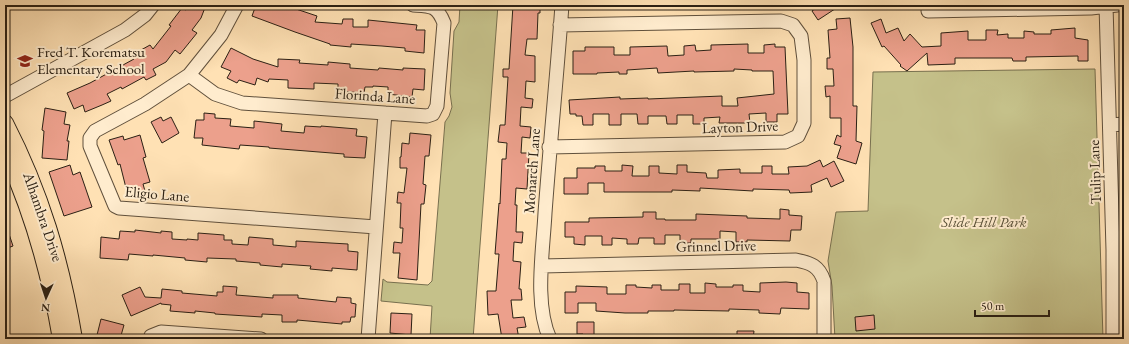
<svg xmlns="http://www.w3.org/2000/svg" width="1129" height="344" viewBox="0 0 1129 344" font-family="'EB Garamond',serif">
	<rect width="100%" height="100%" fill="#ffe1b4"/>
	<filter id="stains"><feTurbulence type="fractalNoise" baseFrequency=".005" numOctaves="4"/><feColorMatrix values="0 0 0 0 .2 0 0 0 0 .09 0 0 0 0 .02 0 0 0 .5 -.17"/></filter>
	<radialGradient id="worn" r=".72"><stop offset=".6" stop-color="#630" stop-opacity="0"/><stop offset="1" stop-color="#630" stop-opacity=".3"/></radialGradient>
	<path fill="#c5c18a" stroke="#78704f" d="M460,5H498L473,339H430L432,306L381,301L383,279L387,282L428,285L432,281L445,122L449,116L452,107L450,93L454,31L459,22Z
		M1095,69L1103,339H835L832,286L828,261L836,212L868,211L873,72Z"/>
	<path fill="#eca08c" stroke="#2b2014" d="M188,5H206L201,18L192,30L197,33L180,54L175,50L166,62L153,69L156,75L146,80L144,77L122,89L121,87L107,94L111,101L102,105L85,112L83,105L74,109L67,93L90,83L134,59L132,55L150,45L153,49L171,26L169,25L182,8L186,10Z
		M256,5H297L296,9L317,16L315,22L342,24L343,19H353V27H368V20L417,25L416,30H425L424,53L405,51V48L382,46L351,44V47L330,45V44L295,32L252,16Z
		M513,5H540V13H538L537,39H527L525,55L535,56V82L526,81L525,98L533,99L532,108L521,107L520,126L531,127L530,138L522,137L521,153H529L527,189L516,188L515,205H517L516,232H523L522,243L514,242L513,261L521,262L519,289H521L522,300H511L513,318L524,317L526,327L517,328L519,339H502L498,314L488,315L487,291H496L499,254H495L499,203L500,204L502,159H506L507,143L498,142L500,125H505L508,77H503V69H509Z
		M820,5H841L818,20L812,11Z
		M850,18L853,47V106H857L856,141L862,143L856,164L837,158L841,146L834,144L837,135L841,137V118H830V96L826,97L825,86H834L833,69H827V58H830L828,30L837,29L836,19Z
		M881,19L886,33L898,28L904,41L910,34L922,47L941,46V33L968,31V40H986V30H998L997,35L1008,34V38H1024V31L1034,32V34H1051V30L1075,28V38L1088,40V61H1078V56L1026,57V61H1013L1012,58H955V64L928,65L927,53L907,71L900,66L901,65L884,46L882,47L871,23Z
		M748,44V53H764V45L775,44V47H785L788,114H777V122H766V113L749,114L750,123H719L720,117L704,118V124H693V115H677V124H667L666,116H648V124H638L637,114H621V125H609V114H593V125H583L582,116H576V114H570L569,100L620,97V99L648,98V99L722,96V106H738L737,98L774,94L773,71H752V70L734,69V71L694,72V71L658,73L657,68L627,70V74H619V72L597,73V74H573V51H585V47H614V55H630V47L667,46L668,56L684,55V46L695,45L696,51L711,50V45Z
		M231,48L253,59L278,67V59L300,60L299,63L328,65V62L350,64V68L378,70L379,68L403,70V68L425,69L424,90L413,89L412,97L388,94V87L373,86V87H365L364,93L338,91V84L314,83V89L288,88V80L269,79L268,82L257,78L255,85L239,80L237,83L227,78L231,71L221,67Z
		M45,108L66,112L64,124L70,125L67,141H69L67,160L42,158L44,131L42,130Z
		M204,113L215,114V118L231,119L230,126L254,128V121L282,124L281,131L304,133L305,126L321,127V126L357,129L356,136L367,137L365,158L344,157V154L269,148V147L240,145L239,149L202,145L203,138H194L196,120H204Z
		M161,117L163,121L171,117L179,133L162,143L151,122Z
		M410,133L431,135L429,156H425L423,184L426,185L424,204H421L417,280L398,278L400,253H393L394,242L402,243L403,228H400L401,203H397L398,192L404,193L407,168H400V157H401L402,143L409,144Z
		M140,135L146,157L143,158L150,182L143,184L145,191L136,194L134,189L127,192L120,164L118,165L109,140L123,136L124,140Z
		M820,160L823,167L834,161L844,181L831,187L827,178L811,185L812,192L790,193L789,190L753,189V191L700,188V191L672,190V192H604V183H588V194H564V178H577V168H595V166H605V171H622V165L633,166L632,176H649V166H659V173L677,174V165H687V172L706,173L707,178H718V170L740,169V173H762V166H772V174H789L788,167L807,166Z
		M70,165L73,175L80,172L92,207L64,216L49,172Z
		M780,209L789,210V215L802,216L801,230H791L790,241L747,240V242H736V232L720,231V239H691V243H680V235H665V244H654V238H639L638,244H627V239L612,238V245H602V236H585V245L574,244V237H565V222H589V218L643,217V212H656V219H665V220H696V214L747,216V218L780,219Z
		M5,225H6L13,246L5,249Z
		M135,230L161,233V231L172,232V239L187,240V239L198,240V233L224,235V240H232V244L248,245L249,237L273,239V245L296,247V241L348,244V251L358,252L357,270L332,268V271L310,269L311,266L282,264V267L260,265V263L236,261V259L207,258V262L185,260V258L153,255V256L129,254L128,260L100,258L101,237L119,239L120,231L135,232Z
		M786,282L797,283V292L809,293V309L781,308L780,314L759,313V310L729,309V311L674,310V311H648V313H625L596,311V303H578V313H565V292H576V286L607,287V294H626V285H636V287L652,288V285H661V290H679V284H690V293H705V283L716,284V287H733V285H743V291L760,292V283Z
		M223,286L237,287L236,295L273,298V295H298V298L336,302L337,297L351,298V303L356,304L355,317H351L350,322H342V324L297,320V322H282V315L262,314V317L215,314V313L195,311V313L170,311L171,305L161,304V303L131,316L122,295L140,287L145,297L161,298L162,289L182,291V293L217,296V292H223Z
		M391,313L412,314L411,335L390,333Z
		M874,315L875,329L856,331L855,317Z
		M101,319L124,325L120,339H96Z
		M577,322H594V339H583V334H577Z
		M737,331H754L753,339H737Z"/>
	<g fill="none" stroke-linecap="round" stroke-linejoin="round">
		<g stroke="#60503c" stroke-width="15">
			<path id="minor" d="M237,5L221,35L189,75L145,104L95,131L90,138V146L115,206L119,208L376,227
				M1106,5L1113,250V339
				M928,11L1091,8L1117,5
				M189,75L215,94L242,103L427,116L433,114L437,106L444,23C437,5 431,6 413,5
				M5,96L125,30L145,15L153,5
				M1110,125L1124,124
				M549,147L785,142L798,136L804,123V60L801,36L793,25L781,21L560,25
				M542,266L796,260C811,263 819,266 824,281V339
				M151,339V336L161,332L261,339
				M368,339L385,113
				M550,339C534,304 543,252 545,213C550,144 557,75 562,5"/>
		</g>
		<g stroke="#2b2014" stroke-width="18">
			<path id="major" d="M5,123C41,193 61,261 74,339
				M5,152C33,212 50,274 61,339"/>
		</g>
		<use href="#minor" stroke="#ffecce" stroke-width="13"/>
		<use href="#major" stroke="#ffe1b4" stroke-width="16"/>
	</g>
	<defs>
		<g id="school-bare" transform="scale(1.2)"><path d="M0-5L7-2L0 1L-7-2ZM-4 1L0 2.5L4 1V4Q0 6-4 4Z" fill="#8f2418" stroke="#ffecce" stroke-width="2.5" paint-order="stroke"/></g>
	</defs>
	<g fill-rule="evenodd">
		<use href="#school-bare" x="25" y="61"/>
	</g>
	<g text-anchor="middle" stroke-width="4" stroke-linejoin="round" paint-order="stroke">
		<g font-size="15" fill="#2b2014" stroke="#ffecce" text-anchor="start">
			<text x="37" y="57">Fred T. Korematsu<tspan x="37" dy="17">Elementary School</tspan></text>
		</g>
		<g font-size="15" fill="#2b2014" stroke="#ffecce">
			<text transform="translate(375 96) rotate(4)" y="5">Florinda Lane</text>
			<text transform="translate(740 127) rotate(-2)" y="5">Layton Drive</text>
			<text transform="translate(532 171) rotate(-86)" y="5">Monarch Lane</text>
			<text transform="translate(1095 172) rotate(-92)" y="5">Tulip Lane</text>
			<text transform="translate(157 194) rotate(5)" y="5">Eligio Lane</text>
			<text transform="translate(43 217) rotate(71)" y="5">Alhambra Drive</text>
			<text transform="translate(716 246) rotate(-1)" y="5">Grinnel Drive</text>
		</g>
		<g font-size="15" font-style="italic" fill="#595037" stroke="#ffecce">
			<text x="984" y="227">Slide Hill Park</text>
		</g>
	</g>
	<rect width="1129" height="344" fill="none" stroke="#ffe1b4" stroke-width="20"/>
	<rect x="6" y="6" width="1117" height="332" fill="none" stroke="#2b2014" stroke-width="2"/>
	<rect x="10" y="10" width="1109" height="324" fill="none" stroke="#2b2014"/>
	<g transform="translate(46 298) rotate(183)" stroke="#ffecce" stroke-width="3" paint-order="stroke">
	<path d="M0-3L7 15L0 10L-7 15Z" fill="#2b2014"/>
	<text y="-6" font-size="11" font-weight="bold" text-anchor="middle" fill="#2b2014">N</text>
	</g>
	<path d="M975 310v6h74v-6" fill="none" stroke="#2b2014" stroke-width="2"/>
	<text x="981" y="310" font-size="12" fill="#2b2014" stroke="#ffecce" stroke-width="3" paint-order="stroke">50 m</text>
	<rect width="100%" height="100%" filter="url(#stains)"/>
	<rect width="100%" height="100%" fill="url(#worn)"/>
</svg>
